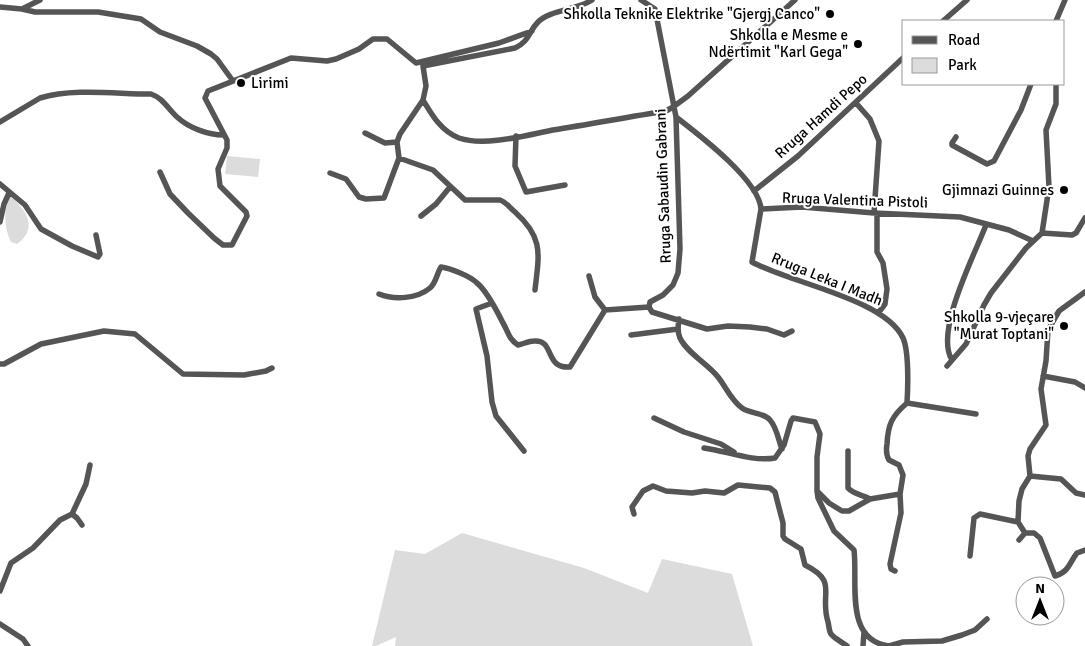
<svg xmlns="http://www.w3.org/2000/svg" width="1085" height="646" viewBox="0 0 1085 646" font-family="Signika,sans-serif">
	<rect width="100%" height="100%" fill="#fff"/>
	<path fill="#dcdcdc" d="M227,156L260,159L258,177L225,174Z
		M10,196C26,209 39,228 17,244L11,242C4,228 3,209 10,196Z
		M462,533L584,568L648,593L662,559L732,574L753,646H395L396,637L376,646H372L395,550L425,554Z"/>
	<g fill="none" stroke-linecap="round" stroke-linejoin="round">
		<path stroke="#555" stroke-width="5.5" d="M641,0L655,9L676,117L680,249L678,273L673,285L663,295L650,302L649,307
			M0,7L22,9L35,12H98L141,19L160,32L197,46L211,54L217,59L233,81
			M22,9L40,0
			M943,21L967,0
			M1056,21L1065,0
			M423,100C432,115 441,131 459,138C485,147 527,135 553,130C591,124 628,117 666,111L673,107L688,96L795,0
			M856,103L870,119L879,141L874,213
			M676,117C698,134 759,180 761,209L752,262C790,283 885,299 903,338C909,351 908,387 907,403C892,416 888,424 887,444C886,450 886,455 889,460L899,465L903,475L900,494L901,513L890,564L891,569L895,571
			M0,122L40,98C74,88 116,94 151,94C163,98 168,109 177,117C189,128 208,135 224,135
			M365,133L385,143L397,142
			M516,136L515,166L526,192L565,185
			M956,137L952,143V145L987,164L994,161L1021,110L1031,84
			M399,158L433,170L465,200H500C506,202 509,207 515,212C544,238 539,254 535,290
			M160,172L170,194L188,213L214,238L223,245H232L247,216L246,212L220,186L218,169L227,148V140L205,98L208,91L291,58L327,61L336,59L359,49L373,39H387L416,63L499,43L532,31
			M330,173L346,179L359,197L366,199L384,198L399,158L397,142L400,134L423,100L426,86L423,66L515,48C530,41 528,32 538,22C550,10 577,10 592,0
			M0,184L25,205L41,229L72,246L98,257L100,254L96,235
			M754,191L798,156L904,57
			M761,209L802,207L874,213L960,217L1009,230L1033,241
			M877,213V252L883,263L887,289L885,304L879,312
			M421,216L436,204L450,187
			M0,222L4,204L9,193
			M1042,233L1049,187L1046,130L1056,104V84
			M1042,233L1072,235L1076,233L1085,218
			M589,276L595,297L605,310
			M379,294C394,300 417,299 430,288C436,283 437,273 441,267C450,268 470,276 477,283C487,291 497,311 503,323C509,333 508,338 518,345C523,344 529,341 534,341C555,339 544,369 570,367L605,310
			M492,303L476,309L487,356L492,402L496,416L524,451
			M649,307L652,312L707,329L728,326L750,327L767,329L784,335L792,331
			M605,310L649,307
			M679,319C678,325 677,332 680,338C687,353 708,364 718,377C726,387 731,400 742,408C750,414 763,412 770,420C777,428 778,439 782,449
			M631,335L678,329
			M952,360C934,332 975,254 986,225
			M0,364H4L41,344L104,331L135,334L183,374L244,375L266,371L272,368
			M947,366L966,344L984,305L991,293L1026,248L1042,233
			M1043,376L1075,382L1085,388
			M907,403L976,414
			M654,418L684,432L721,444L734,452
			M704,448C727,451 752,462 775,458L784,445L791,421L793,418L815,422L820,434L817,457V491L829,503L842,511H849L870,499L900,494
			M848,451V488C853,494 863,495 870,499
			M1030,476L1061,479L1076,493L1085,495
			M817,491L818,498L834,531L854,550C858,583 844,640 889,646
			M72,514L77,518L82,525
			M634,514L632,507L643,491L653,486L666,491L692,493L705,491L724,493L738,485L770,488L775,492L777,500L783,523V536L785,539L801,549L805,565C839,582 819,593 828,622C829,626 829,631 831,634C835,639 842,642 847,646
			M1025,533H1034L1040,538L1055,576C1069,572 1069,563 1077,553L1085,550
			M1019,540L1025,533L1018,522L1019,501L1022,489L1030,476L1028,456L1030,449L1046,425L1041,389L1046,361L1048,330L1059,311L1085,292
			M970,556L974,518L980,514L1018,522
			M0,591L11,563L33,548L60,520L72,514L86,484L90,465
			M0,624L23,639L28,646
			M863,646L864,632
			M889,646L903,642L942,641L962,635L975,630L987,619"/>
	</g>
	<g fill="#000" stroke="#fff" stroke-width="2">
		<circle cx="830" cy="14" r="5"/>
		<circle cx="858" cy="44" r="5"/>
		<circle cx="241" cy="83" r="5"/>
		<circle cx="1064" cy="190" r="5"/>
		<circle cx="1064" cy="326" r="5"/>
	</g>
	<g text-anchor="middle" stroke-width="4" stroke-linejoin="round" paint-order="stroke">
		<g font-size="15" fill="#000" stroke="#fff" text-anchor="end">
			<text x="820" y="19">Shkolla Teknike Elektrike "Gjergj Canco"</text>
			<text x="848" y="40">Shkolla e Mesme e<tspan x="848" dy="17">Ndërtimit "Karl Gega"</tspan></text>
			<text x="251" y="88" text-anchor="start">Lirimi</text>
			<text x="1054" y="195">Gjimnazi Guinnes</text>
			<text x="1054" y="322">Shkolla 9-vjeçare<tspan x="1054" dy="17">"Murat Toptani"</tspan></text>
		</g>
		<g font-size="15" fill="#000" stroke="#fff">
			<text transform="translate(821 116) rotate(-42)" y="5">Rruga Hamdi Pepo</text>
			<text transform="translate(663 186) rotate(-92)" y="5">Rruga Sabaudin Gabrani</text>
			<text transform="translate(855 200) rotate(2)" y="5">Rruga Valentina Pistoli</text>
			<text transform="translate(827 279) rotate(22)" y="5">Rruga Leka I Madh</text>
		</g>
	</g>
	<rect x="902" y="20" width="162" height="65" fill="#ffffff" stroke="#999999"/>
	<rect x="912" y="36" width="25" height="8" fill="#555555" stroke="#999999"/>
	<text x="948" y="45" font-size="15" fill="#000000">Road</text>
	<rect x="912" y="58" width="25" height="15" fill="#dcdcdc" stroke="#999999"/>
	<text x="948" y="70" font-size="15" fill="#000000">Park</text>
	<g transform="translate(1040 601)"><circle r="24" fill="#ffffff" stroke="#999999"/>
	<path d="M0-4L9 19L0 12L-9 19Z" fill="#000000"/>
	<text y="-8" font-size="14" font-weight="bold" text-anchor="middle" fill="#000000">N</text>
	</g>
</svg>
